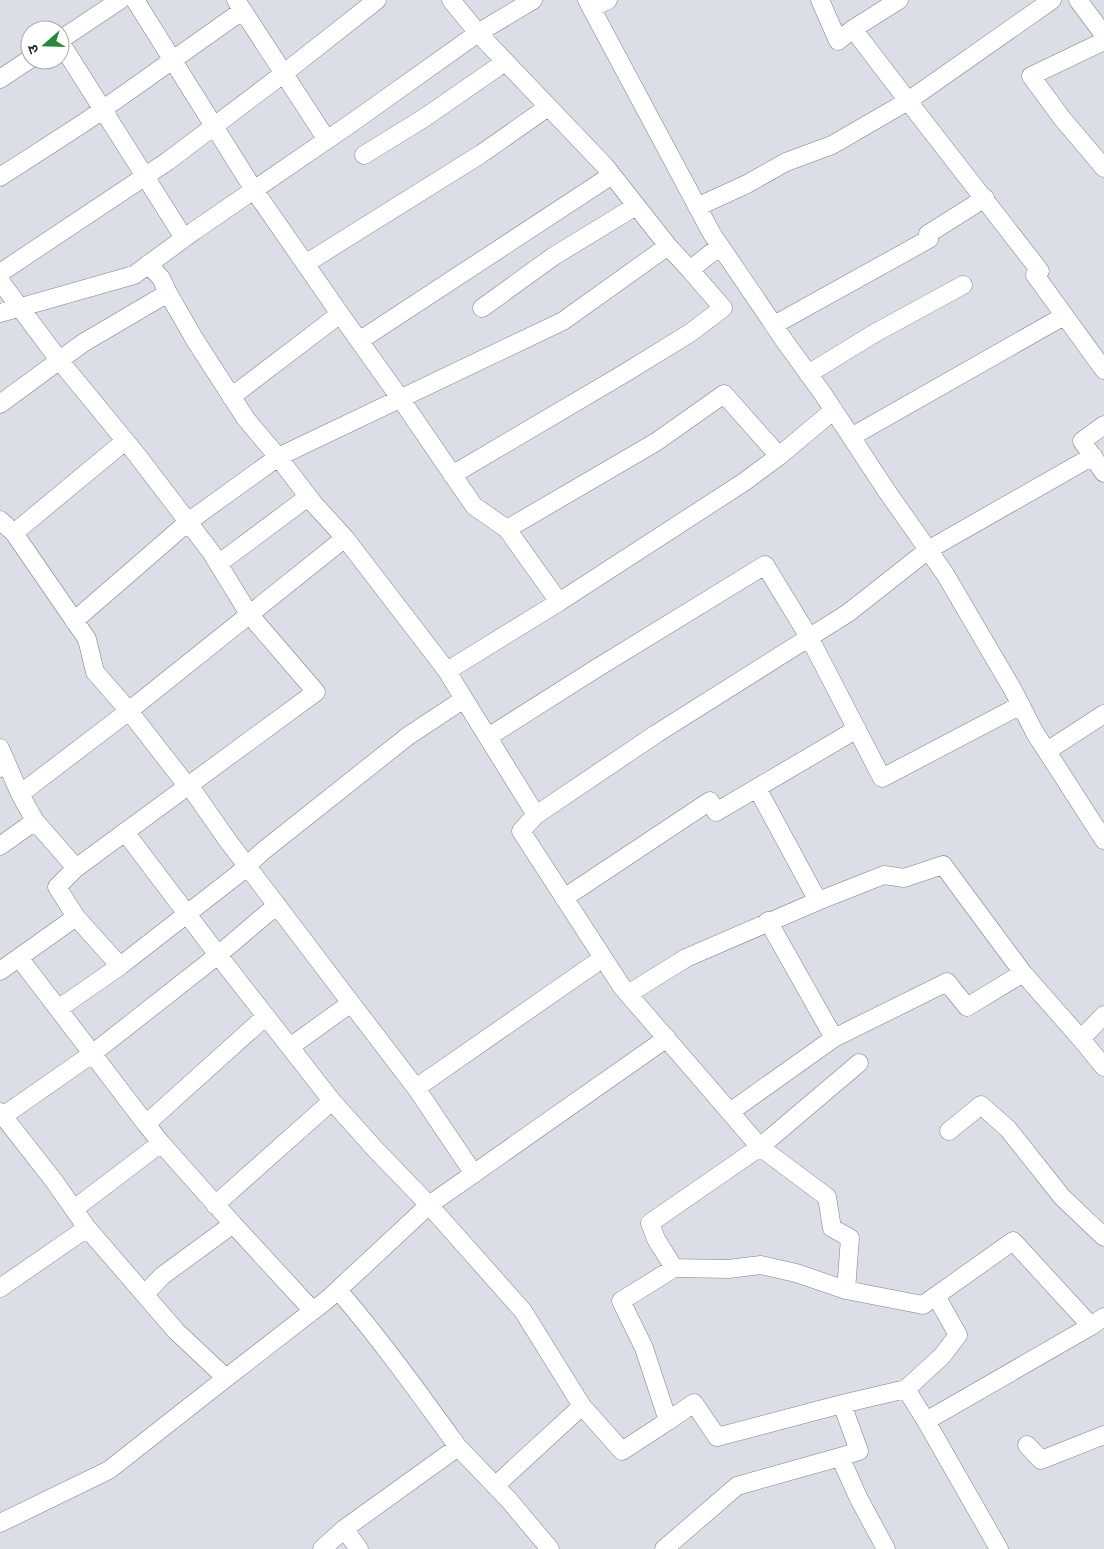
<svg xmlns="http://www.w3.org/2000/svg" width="1104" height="1549" viewBox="0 0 1104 1549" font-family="'Titillium Web','Noto Sans Devanagari',sans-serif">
	<rect width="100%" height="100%" fill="#dbdee7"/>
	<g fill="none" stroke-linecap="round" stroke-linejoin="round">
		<g stroke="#7d7f87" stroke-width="19">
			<path id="minor" d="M135,0L254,190L340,314L231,397
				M236,0L327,140
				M451,0L478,33L605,166L668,246
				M587,0L712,234L786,343L823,394L886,490L945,574L1013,690L1035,733L1104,840
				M820,0L838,41L853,29
				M899,0L853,29L908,101L1052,0
				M1078,0L1104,35
				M591,8L608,0
				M60,40L120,0
				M1104,41L1031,76L1061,117L1104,168
				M60,42L184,238
				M0,79L30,59
				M364,155L424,118L505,62
				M0,177L85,122L242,11
				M697,207L747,184L786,162L832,145L908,101L1040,271L1035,275L1104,370
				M148,264L161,278L168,293L195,340L246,419L278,457L314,504L345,538L447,671L464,699
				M305,264L481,154L548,107
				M0,273L168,161L283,74L377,0
				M0,281L59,360L137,455L211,552L249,614L316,692L76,868
				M482,308L554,256L636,206
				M0,313L134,275L194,231L353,122L478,33L533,0
				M340,314L400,398L474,506L507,529
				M774,325L929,239L928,234L985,198
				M359,341L612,175
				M808,374L875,333L963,285
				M0,404L83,343L168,293
				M1104,425L1082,441L1104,473
				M851,437L1064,316
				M452,475L625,373L690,333L723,308L690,270
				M0,520L14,533L125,441
				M14,533L87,639L95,672L129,711L188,787
				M218,564L308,497
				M559,602L744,482L779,456
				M74,621L188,522L278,457L563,321L668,246L690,270L720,246
				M447,671L559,602L507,529L656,442L724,394L779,456L834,410
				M488,737L597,668L765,565L809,637L882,778L1021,705
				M0,748L7,764
				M1047,751L1104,714
				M0,768L7,764L20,794
				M189,785L228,841L351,1003L290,1047
				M757,788L818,901
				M536,815L521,831L622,987L760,1147L827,1197L832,1228L850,1238L846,1290L923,1305L1013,1241L1091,1326L1104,1317
				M125,832L218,955L332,1101L375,1149L429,1205L523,1311L582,1406L622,1451L668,1421L644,1348L621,1301L674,1268L656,1239L650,1223L760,1147L859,1063
				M0,846L35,821
				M564,898L710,801L716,812L857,729
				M76,917L57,887L76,868L35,821L20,794L125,714L345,538
				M768,921L834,1038
				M20,959L146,1124
				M0,971L76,917L120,966L237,875L263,851L408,736L464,699L536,815L656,734L848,613L928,550L1093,456
				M1023,973L1081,1039L1104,1015
				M628,994L686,958L818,901L884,875L904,878L943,865L1023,973L967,1007L947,982L834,1038L730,1112
				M351,1003L416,1088L474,1174
				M58,1009L120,966
				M1081,1039L1104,1067
				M416,1088L603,958
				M0,1112L54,1181L87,1228L176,1331L226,1378L109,1470L0,1523
				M3,1116L92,1054L218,955L277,905
				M949,1131L981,1105L1008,1129L1062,1197L1104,1237
				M215,1205L332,1101
				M74,1209L161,1143
				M233,1224L161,1143L146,1124L266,1016
				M674,1268L728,1269L761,1265L796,1273L846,1290
				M0,1288L87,1228
				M338,1290C381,1340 419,1393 458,1447
				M145,1294L162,1276L233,1224L313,1311
				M226,1378L328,1299L429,1205L667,1038
				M906,1389L926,1421
				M668,1421L694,1403L717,1437L842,1404
				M1027,1445L1041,1460L1104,1435
				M495,1486L582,1406
				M344,1529L359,1549
				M322,1549L344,1529L458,1447L508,1499L550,1549
				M664,1549L737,1486L840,1457
				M886,1549L859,1499L840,1457L859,1451L842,1404L906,1389L942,1356L958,1335L936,1296
				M999,1549L926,1421L1091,1326"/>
		</g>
		<use href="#minor" stroke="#fff" stroke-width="18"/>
	</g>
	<g transform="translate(45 45) rotate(250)"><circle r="24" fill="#ffffff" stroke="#a9a9ab"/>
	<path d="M0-4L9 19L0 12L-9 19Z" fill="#288739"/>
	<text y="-8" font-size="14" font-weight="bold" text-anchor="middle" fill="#28292d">उ</text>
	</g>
</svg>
